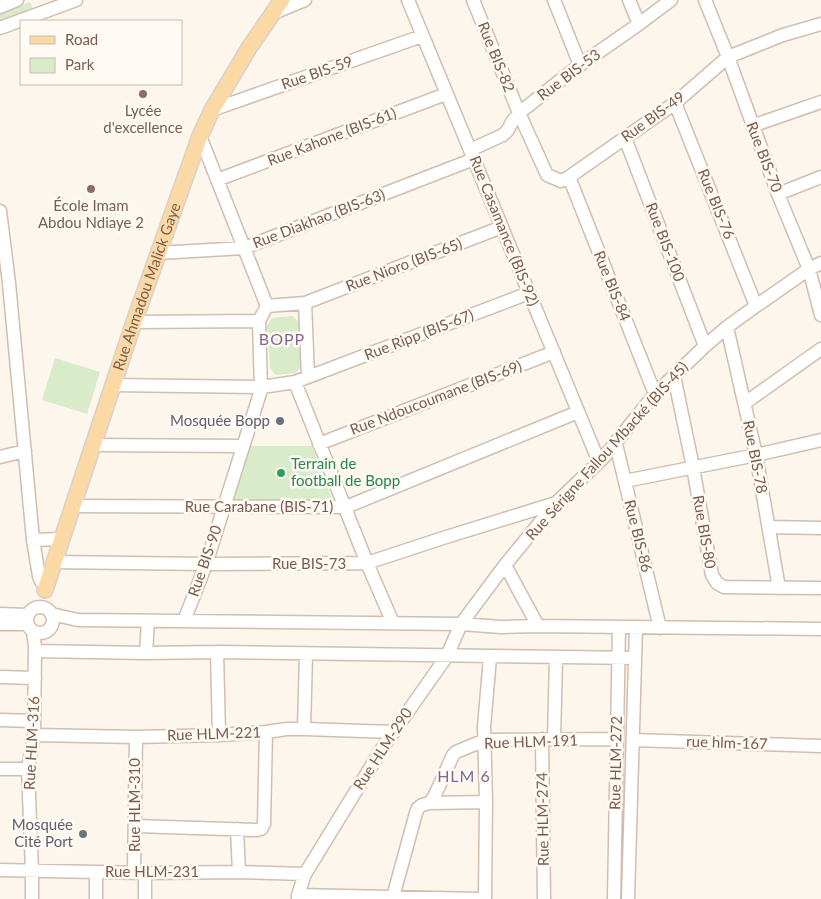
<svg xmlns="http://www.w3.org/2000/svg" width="821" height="899" viewBox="0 0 821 899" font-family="Lato,sans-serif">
	<rect width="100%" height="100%" fill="#fdf6ec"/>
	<path fill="#d8ecc9" d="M30,2L33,9L0,22V14Z
		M292,316L299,322L302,363L297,373L276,375L270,368L267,326L272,318Z
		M55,358L100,372L87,414L42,400Z
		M249,446H312L333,501L230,500Z"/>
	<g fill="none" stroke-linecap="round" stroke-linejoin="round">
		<g stroke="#d1beb0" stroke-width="15">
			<path id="minor" d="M408,0L599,462
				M473,0L519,113L547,175L561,181L569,177L675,103L728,57L783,35L821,24
				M554,0L580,65
				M629,0L639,24
				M705,0L728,57L778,194L809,269L821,315
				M0,7L17,0
				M271,14L305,0
				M0,28L76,0
				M675,103L756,306
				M212,110L422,36
				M752,126L821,102
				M200,136L267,306
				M625,138L705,346
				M470,150L503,135L508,130L512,122L519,113L580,65L639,24L671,0
				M569,177L655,394
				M217,180L446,94
				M778,194L821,177
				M0,211L9,283L33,540L39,576L41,581L46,584
				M158,253L244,248L474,159
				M305,303L308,376
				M134,322L259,321
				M727,327L756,455L779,588
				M674,376L693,467L712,575L717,583L724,587L821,588
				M295,382L367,563L393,623
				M113,385L262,387L295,382L529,293
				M745,403L821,349
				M319,444L554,352
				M616,444L660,628
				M93,445L243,446
				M0,457L25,451
				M625,481L756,455L821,440
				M72,506L346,507L578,412
				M769,527L821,528
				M33,540L61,539
				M53,562L206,564L367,563L443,538L556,503
				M505,565L538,626
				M27 620a13 13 0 1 1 26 0a13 13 0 1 1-26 0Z
				M0,614L28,615
				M51,614L78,620L461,624L501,627L538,626L821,629
				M184,621L206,564L261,390L259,321L267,306L305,303L502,227
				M0,624H28
				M35,651L146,653L217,652L635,658
				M217,652L219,735
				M146,653L148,621
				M0,677L35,678
				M0,720L34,721
				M304,729L306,655
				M34,735L136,737L219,735L266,732L287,729H304L394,732
				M542,739L544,899
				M554,740L556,657
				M633,740L821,746
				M0,769H28
				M430,803L486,802
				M136,826L257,830L261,829L264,824L266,732
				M237,829L239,872
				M0,870L145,873L239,872L305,874
				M134,873L136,737
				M298,895L480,899
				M393,897L416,813L418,808L422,805L430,803L435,795L453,755L456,752L485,740L617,739
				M32,899V871L28,769L34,735L35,647L33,631
				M96,899V872
				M145,899V873
				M298,899V895L305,874L383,747L447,656L461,624L505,565L556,503L604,457L655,394L705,346L727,327L756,306L809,269L821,263
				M485,899L486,802L484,727L490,657
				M614,899L619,627
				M628,899L636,627"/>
		</g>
		<g stroke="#dad1cd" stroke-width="18">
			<g id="major">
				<path id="s1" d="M45,590L134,322L200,136L212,110L249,48L282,0"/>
			</g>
		</g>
		<use href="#minor" stroke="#fff" stroke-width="12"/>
		<use href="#major" stroke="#fbd9a5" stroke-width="15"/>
	</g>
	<g fill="#8d6e63" stroke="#fffaf3" stroke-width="2">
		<circle cx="143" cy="94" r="5"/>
		<circle cx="91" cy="189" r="5"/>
	</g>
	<g fill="#6b7280" stroke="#fffaf3" stroke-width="2">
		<circle cx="280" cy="421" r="5"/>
		<circle cx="83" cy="834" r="5"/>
	</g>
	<circle fill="#2e9e5b" stroke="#fffaf3" stroke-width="2" cx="281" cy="473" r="5"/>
	<g text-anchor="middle" stroke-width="5" stroke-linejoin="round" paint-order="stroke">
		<g font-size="15" fill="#7a5c4d" stroke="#fffaf3">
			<text transform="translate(496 57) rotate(68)" y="5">Rue BIS-82</text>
			<text transform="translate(317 73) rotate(-19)" y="5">Rue BIS-59</text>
			<text transform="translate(569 75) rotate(-37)" y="5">Rue BIS-53</text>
			<text transform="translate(653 117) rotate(-36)" y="5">Rue BIS-49</text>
			<text transform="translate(332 137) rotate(-21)" y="5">Rue Kahone (BIS-61)</text>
			<text transform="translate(764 157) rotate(69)" y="5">Rue BIS-70</text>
			<text transform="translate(716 204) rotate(68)" y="5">Rue BIS-76</text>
			<text transform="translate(319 219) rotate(-21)" y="5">Rue Diakhao (BIS-63)</text>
			<text transform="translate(504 231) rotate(68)" y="5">Rue Casamance (BIS-92)</text>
			<text transform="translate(665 242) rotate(69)" y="5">Rue BIS-100</text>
			<text transform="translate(404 265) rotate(-21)" y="5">Rue Nioro (BIS-65)</text>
			<text transform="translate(612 286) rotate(68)" y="5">Rue BIS-84</text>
			<text dy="5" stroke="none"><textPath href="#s1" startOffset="320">Rue Ahmadou Malick Gaye</textPath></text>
			<text transform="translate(419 335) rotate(-21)" y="5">Rue Ripp (BIS-67)</text>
			<text transform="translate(436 398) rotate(-21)" y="5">Rue Ndoucoumane (BIS-69)</text>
			<text transform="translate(607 451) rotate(-48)" y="5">Rue Sérigne Fallou Mbacké (BIS-45)</text>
			<text transform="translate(755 457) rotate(79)" y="5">Rue BIS-78</text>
			<text x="259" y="512">Rue Carabane (BIS-71)</text>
			<text transform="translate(704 532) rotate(80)" y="5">Rue BIS-80</text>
			<text transform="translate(638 536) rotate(76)" y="5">Rue BIS-86</text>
			<text transform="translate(205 561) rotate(-71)" y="5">Rue BIS-90</text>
			<text x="309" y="569">Rue BIS-73</text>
			<text transform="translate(214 734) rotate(-2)" y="5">Rue HLM-221</text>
			<text transform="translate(531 742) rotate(-2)" y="5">Rue HLM-191</text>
			<text transform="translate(32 743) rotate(-87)" y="5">Rue HLM-316</text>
			<text transform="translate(727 743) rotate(2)" y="5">rue hlm-167</text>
			<text transform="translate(383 749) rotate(-57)" y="5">Rue HLM-290</text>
			<text transform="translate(616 763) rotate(-89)" y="5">Rue HLM-272</text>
			<text transform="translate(135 805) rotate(-90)" y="5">Rue HLM-310</text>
			<text transform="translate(543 819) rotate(-91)" y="5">Rue HLM-274</text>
			<text x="152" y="877">Rue HLM-231</text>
		</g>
		<g font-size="15" fill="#785e54" stroke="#fffaf3">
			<text x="143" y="116">Lycée<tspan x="143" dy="17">d'excellence</tspan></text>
			<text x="91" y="211">École Imam<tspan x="91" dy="17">Abdou Ndiaye 2</tspan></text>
		</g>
		<g font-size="15" fill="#5b616d" stroke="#fffaf3" text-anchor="end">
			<text x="270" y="426">Mosquée Bopp</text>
			<text x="73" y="830">Mosquée<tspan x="73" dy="17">Cité Port</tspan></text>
		</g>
		<g font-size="15" fill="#27864d" stroke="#fffaf3" text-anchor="start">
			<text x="291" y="469">Terrain de<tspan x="291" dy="17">football de Bopp</tspan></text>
		</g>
		<g font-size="16" letter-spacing="1" fill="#846695" stroke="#fffaf3">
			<text x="282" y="345">BOPP</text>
			<text x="464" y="782">HLM 6</text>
		</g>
	</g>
	<rect x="20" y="20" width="162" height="65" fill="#fffaf3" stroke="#cabbb1"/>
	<rect x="30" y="36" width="25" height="8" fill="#fbd9a5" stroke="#cabbb1"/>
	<text x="65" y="45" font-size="15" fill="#7a5c4d">Road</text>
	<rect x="30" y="58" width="25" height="15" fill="#d8ecc9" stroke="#cabbb1"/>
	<text x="65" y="70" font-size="15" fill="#7a5c4d">Park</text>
</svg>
